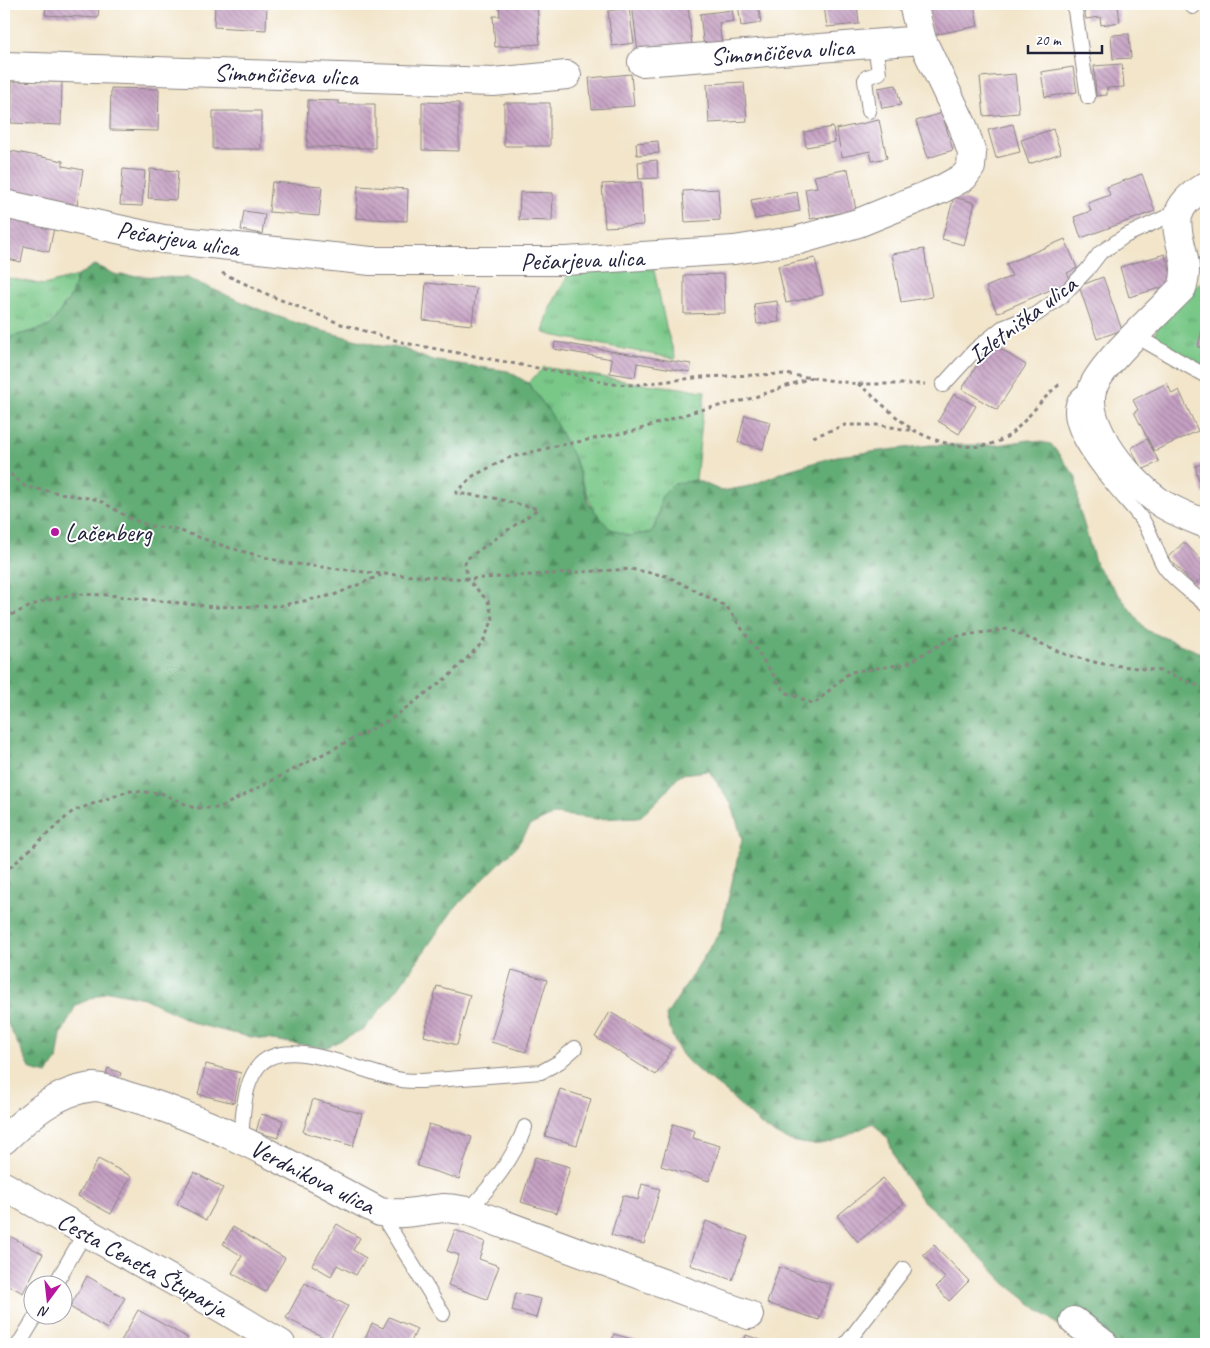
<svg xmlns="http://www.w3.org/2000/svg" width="1210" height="1348" viewBox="0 0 1210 1348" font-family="Caveat,sans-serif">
	<defs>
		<pattern id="grass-tufts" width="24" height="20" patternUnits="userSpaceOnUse" patternTransform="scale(1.25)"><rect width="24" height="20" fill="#79c888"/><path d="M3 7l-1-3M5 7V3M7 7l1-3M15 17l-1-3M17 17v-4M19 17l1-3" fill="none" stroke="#63a270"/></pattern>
		<pattern id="forest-firs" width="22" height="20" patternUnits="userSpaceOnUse" patternTransform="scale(1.25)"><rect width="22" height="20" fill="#62ac74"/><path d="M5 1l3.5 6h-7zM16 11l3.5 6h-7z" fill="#508c60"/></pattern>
		<pattern id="building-back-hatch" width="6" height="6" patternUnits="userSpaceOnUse" patternTransform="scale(1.25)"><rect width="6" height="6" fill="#c5a0c2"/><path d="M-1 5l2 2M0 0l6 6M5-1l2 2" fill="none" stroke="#a0829f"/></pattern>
	</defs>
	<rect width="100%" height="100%" fill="#fff"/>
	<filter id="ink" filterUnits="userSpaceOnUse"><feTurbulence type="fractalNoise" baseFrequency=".02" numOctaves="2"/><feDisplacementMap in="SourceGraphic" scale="10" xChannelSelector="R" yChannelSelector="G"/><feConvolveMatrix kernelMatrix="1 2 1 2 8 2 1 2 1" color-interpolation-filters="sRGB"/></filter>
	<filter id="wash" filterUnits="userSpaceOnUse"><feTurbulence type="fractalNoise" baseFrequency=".0096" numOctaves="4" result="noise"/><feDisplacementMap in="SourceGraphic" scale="20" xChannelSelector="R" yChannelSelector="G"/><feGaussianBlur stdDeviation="1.12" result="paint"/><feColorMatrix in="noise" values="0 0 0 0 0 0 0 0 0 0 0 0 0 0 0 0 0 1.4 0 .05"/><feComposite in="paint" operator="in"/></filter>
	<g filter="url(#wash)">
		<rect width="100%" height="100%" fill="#f2e5ca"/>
		<path fill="url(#grass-tufts)" stroke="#4e7562" d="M652,261L667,331L676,359L551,335L543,332L550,308L574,264Z
			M77,276L71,296L50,326L4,339V277L44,285Z
			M1199,283L1206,285V371L1159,344L1155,335L1157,327Z
			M544,367L631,382L705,391L696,480C652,489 667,498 652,532C645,533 636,536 629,536C590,531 587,486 574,459C561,432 546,407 528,383Z"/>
		<path fill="url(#forest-firs)" stroke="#426758" d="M94,265L117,275L187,278L268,313L311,328L381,346L402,348L430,360L508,371L528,383L551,414L575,460L589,504L609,528L629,536L652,532L658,518L661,497L674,484L696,480L722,491L750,486L788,470L837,456L930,445H998L1029,440L1051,444L1076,477L1079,508L1096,565L1146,630L1206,655V1344H1082L1005,1283L952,1227L921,1199L898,1165L888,1139L873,1123C853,1132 830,1147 808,1144C768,1140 753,1116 726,1092C713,1081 696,1071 685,1058C675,1047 670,1030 666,1016L721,930L742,839L732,805L709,771L681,774L663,795L640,817L597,819L554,814L531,825L516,847L453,910L399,987L364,1029L325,1048L245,1036L196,1024L144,998L109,991L76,1005L61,1035L57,1060L47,1074L31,1070L4,1017V339L50,326L71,296L77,276Z"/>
		<g id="blocks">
			<path fill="url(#building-back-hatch)" d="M46,4H99L98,18L45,15Z
				M115,4H152L151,7Z
				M215,4H267L266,30L214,27Z
				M499,4H537L540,44L495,47L493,16H500Z
				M632,4H688L692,46L638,53Z
				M738,4H758L761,23L741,26Z
				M857,4L859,24L827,27L824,6Z
				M927,4H974L978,26L933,35Z
				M1083,4H1125V5L1118,6L1120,22L1101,25L1100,17L1086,19Z
				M629,8L634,43L612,46L608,11Z
				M732,10L734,21L719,23L722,46L704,48L700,14Z
				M1129,34L1131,58L1113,59L1111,35Z
				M1122,64L1124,87L1107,88V95L1096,96L1094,66Z
				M1073,67L1077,92L1045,97L1041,72Z
				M631,74L634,106L592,109L589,78Z
				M1015,74L1019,113L984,116L980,77Z
				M12,81L62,82L61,125L11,123Z
				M744,82L747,121L709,123L707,84Z
				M896,85L901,105L882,108L878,88Z
				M111,88L159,89L158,131L110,130Z
				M308,100L339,101V104H375V148L307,147Z
				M422,102L459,103V151L422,150Z
				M504,103H550V146H504Z
				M213,111H261V149H213Z
				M942,113L953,150L928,158L916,121Z
				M879,120L887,158L872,161L870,151L842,157L836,129Z
				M1013,124L1020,152L996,158L988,130Z
				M833,127L835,142L806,147L804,132Z
				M1053,129L1061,153L1029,164L1021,140Z
				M658,141L659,153L637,155L636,143Z
				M11,151L63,161V166L83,170L77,205L4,191Z
				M657,160L658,178L639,179L638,162Z
				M123,169L145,171L142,206L120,205Z
				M150,169L178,171L176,200L148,198Z
				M848,169L856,210L810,219L805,189L817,187L814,176Z
				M1142,174L1155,211L1081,238L1074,217L1091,211L1088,203L1110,195L1107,187Z
				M272,182L322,186L319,216L269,212Z
				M641,182L643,225L605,227L602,184Z
				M358,186L408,189L407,221L356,218Z
				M718,189L720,220L685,222L683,191Z
				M520,192L553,193L552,221L519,220Z
				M797,192L800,211L755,219L751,200Z
				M954,197L975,203L964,245L942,239Z
				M244,211L265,214L262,234L241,230Z
				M4,212L55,223L49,252L24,246L21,262L4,258Z
				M1065,239L1077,268L1067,273L1071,281L997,313L986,287L1012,276L1006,264Z
				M924,249L932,297L901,302L892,254Z
				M1165,254L1174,284L1129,297L1120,267Z
				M815,258L823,295L786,303L778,266Z
				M724,274L725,313L684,314V275Z
				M1103,277L1122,330L1097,339L1079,286Z
				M426,283L476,288L472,325L423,320Z
				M777,301L779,322L757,324L754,304Z
				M1205,316H1206V348L1198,347Z
				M555,342L691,364L690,372L637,363L635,377L610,373L612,359L554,349Z
				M991,343L1026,365L997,410L962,389Z
				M1167,383L1172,394L1179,390L1198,431L1154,451L1134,412L1138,410L1133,400Z
				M954,394L976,406L959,434L938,421Z
				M745,415L770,422L763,449L738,442Z
				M1147,439L1159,462L1142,470L1131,448Z
				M1206,463V493L1203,494L1195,466Z
				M1184,542L1206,565V574L1194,585L1168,557Z
				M512,970L547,980L526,1052L491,1042Z
				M437,986L470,995L457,1045L424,1036Z
				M610,1012L672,1050L656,1075L595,1037Z
				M206,1064L241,1073L234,1103L198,1094Z
				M108,1068L121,1073L117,1085L104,1080Z
				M560,1089L591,1099L577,1145L545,1136Z
				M313,1099L362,1114L353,1146L303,1132Z
				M261,1114L283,1120L278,1138L256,1132Z
				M429,1124L472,1137L459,1179L417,1166Z
				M673,1124L695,1131L693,1138L720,1146L709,1181L661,1166Z
				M535,1157L570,1167L557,1213L521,1202Z
				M98,1159L131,1176L111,1214L78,1196Z
				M194,1172L223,1188L206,1220L177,1204Z
				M883,1178L904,1203L858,1242L837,1216Z
				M642,1184L660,1189L644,1244L611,1235L623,1195L638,1200Z
				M706,1221L748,1237L732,1280L690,1265Z
				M337,1224L360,1238L353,1250L366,1258L356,1275L337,1265L331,1276L312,1265Z
				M233,1227L285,1258L265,1292L232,1273L242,1256L223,1244Z
				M455,1230L485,1242L479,1259L499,1266L487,1299L448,1285L459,1255L447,1251Z
				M4,1233L43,1254L23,1293L4,1283Z
				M934,1245L969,1281L949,1301L936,1287L945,1278L923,1255Z
				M779,1267L831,1285L819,1320L767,1303Z
				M87,1276L125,1298L107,1329L70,1307Z
				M305,1283L348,1306L329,1340L286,1318Z
				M516,1293L541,1299L536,1318L512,1311Z
				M138,1310L188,1338L185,1344H128L121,1341Z
				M389,1317L417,1329L410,1344H363L372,1323L383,1328Z
				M614,1334L649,1344H611Z
				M746,1335L772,1344H743Z"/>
		</g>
	</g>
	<g filter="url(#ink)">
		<use href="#blocks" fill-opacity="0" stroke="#8a8482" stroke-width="1"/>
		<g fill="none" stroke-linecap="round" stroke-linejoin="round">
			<g stroke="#8a8482" stroke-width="16">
				<path id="service" d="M1074,4L1088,97
					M1192,4L1193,7
					M869,111L865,80L867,77L879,73L875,44
					M1136,336L1206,376
					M943,385L975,350L1002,328L1037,314L1062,296L1087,270L1100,253L1125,236L1179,211
					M1093,388C1031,405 1124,495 1141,518C1152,532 1155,551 1164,566C1173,580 1193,593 1206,605
					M241,1139C243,1117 243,1087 257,1068C284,1031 366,1075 402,1080C408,1081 415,1081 422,1081L541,1072L559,1062L575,1048
					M468,1211C492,1185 513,1160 525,1127
					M380,1212L443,1314
					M54,1286L86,1231
					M19,1344L36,1316
					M846,1344L904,1269"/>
			</g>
			<g stroke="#8a8482" stroke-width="30">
				<path id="minor" d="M642,62L922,40
					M4,66L493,82L567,75
					M1206,186C1149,218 1197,247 1182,288C1161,310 1103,362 1093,387C1080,425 1132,484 1161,503C1175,512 1191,518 1206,524
					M4,204L163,239L371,261H566L734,250L799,240L858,223L942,189L964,177L971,167L972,153L963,126L922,40L913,4
					M4,1140C29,1116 58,1090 94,1087C105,1087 120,1094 131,1097C219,1123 299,1169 380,1212C402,1216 421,1210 444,1208C452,1208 460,1210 468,1211L749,1315
					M1074,1321L1104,1344"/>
			</g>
			<g stroke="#8a8482" stroke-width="30">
				<path id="tertiary" d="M4,1186L225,1310L281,1344"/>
			</g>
			<path stroke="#8a8482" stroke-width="3" stroke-dasharray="4 4" stroke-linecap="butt" d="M222,273L269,295L341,324L405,343L580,376L610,384L634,385L702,377L784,374L858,384H925
				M858,384C876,397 899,422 917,432C943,445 978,454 1005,438C1026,424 1039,400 1059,385H1063
				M813,437L845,425H879L915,431
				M4,469L26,487L99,500L131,519L150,526L175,529L230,548L287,563L382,574L467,579L630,569L667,576L727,607L785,692L814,704L850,672L906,664L953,637L1008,629L1067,655L1098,663L1161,671L1206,689
				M4,618L40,602L74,594L108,595L214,607L278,606L334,595L381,575
				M4,873L73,811L129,791L161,793L194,808H219L391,719L449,676L483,642L493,619L488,601L467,579L465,560L538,509L494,498L456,493L473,476L508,458L556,446L634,431L696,411L746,400L813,377
				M1206,1319L1199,1322L1206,1338"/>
			<use href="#service" stroke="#fff" stroke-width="14"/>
			<use href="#minor" stroke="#fff" stroke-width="28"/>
			<use href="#tertiary" stroke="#fff" stroke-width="28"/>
		</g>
	</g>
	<circle fill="#b5179e" stroke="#fff" stroke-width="2" cx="55" cy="532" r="5"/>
	<g text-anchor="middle" stroke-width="4" stroke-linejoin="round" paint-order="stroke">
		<g font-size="25" fill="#22223b" stroke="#fff">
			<text transform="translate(782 51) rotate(-4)" y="9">Simončičeva ulica</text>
			<text transform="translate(286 74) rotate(2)" y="9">Simončičeva ulica</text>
			<text transform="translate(178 238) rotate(9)" y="9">Pečarjeva ulica</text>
			<text transform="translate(582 259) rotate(-2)" y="9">Pečarjeva ulica</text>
			<text transform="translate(1022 319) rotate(-37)" y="9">Izletniška ulica</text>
			<text transform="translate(313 1176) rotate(27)" y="9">Verdnikova ulica</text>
			<text transform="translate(143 1264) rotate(29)" y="9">Cesta Ceneta Štuparja</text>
		</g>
		<g font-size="25" fill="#22223b" stroke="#fff" text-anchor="start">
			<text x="65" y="541">Lačenberg</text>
		</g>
	</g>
	<rect width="1210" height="1348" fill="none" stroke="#fff" stroke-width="20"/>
	<g transform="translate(48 1300) rotate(195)"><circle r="24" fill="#ffffff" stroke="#a7a7b1"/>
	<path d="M0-4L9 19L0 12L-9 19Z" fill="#b5179e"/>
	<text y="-8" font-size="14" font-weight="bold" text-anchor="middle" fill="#22223b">N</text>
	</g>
	<path d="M1028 45v8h74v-8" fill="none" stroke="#22223b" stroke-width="2.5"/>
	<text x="1035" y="45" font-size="15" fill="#22223b" stroke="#ffffff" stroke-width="4" paint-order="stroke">20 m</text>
</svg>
